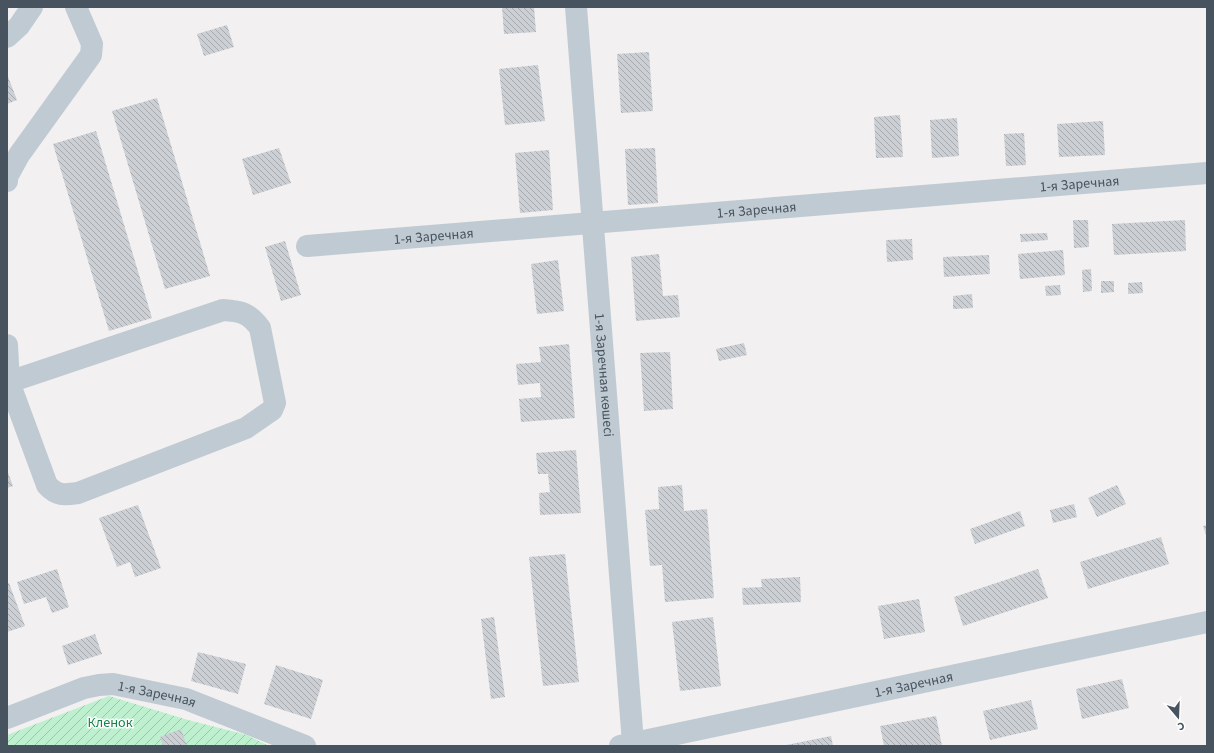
<svg xmlns="http://www.w3.org/2000/svg" width="1214" height="753" viewBox="0 0 1214 753" font-family="'Source Sans 3',sans-serif">
	<defs>
		<pattern id="garden-furrows" width="10" height="10" patternUnits="userSpaceOnUse"><rect width="10" height="10" fill="#bef0d0"/><path d="M-1 1l2-2M0 10L10 0M9 11l2-2" fill="none" stroke="#9cc5ac"/></pattern>
		<pattern id="building-back-hatch" width="6" height="6" patternUnits="userSpaceOnUse"><rect width="6" height="6" fill="#cccfd4"/><path d="M-1 5l2 2M0 0l6 6M5-1l2 2" fill="none" stroke="#a7abaf"/></pattern>
	</defs>
	<rect width="100%" height="100%" fill="#f2f0f0"/>
	<path fill="url(#garden-furrows)" d="M109,696L188,720L247,735L269,746H7V735Z"/>
	<path fill="url(#building-back-hatch)" d="M502,7H534L536,32L504,34Z
		M227,25L234,47L204,56L197,34Z
		M649,52L653,111L621,113L617,54Z
		M538,65L545,121L505,125L499,69Z
		M7,74L17,100L7,104Z
		M157,98L210,276L165,289L112,111Z
		M900,115L903,157L876,158L874,117Z
		M957,118L959,156L932,158L930,120Z
		M1103,121L1105,155L1059,157L1057,124Z
		M96,131L152,318L109,331L53,144Z
		M1024,133L1026,165L1006,166L1004,134Z
		M279,148L291,183L253,195L242,159Z
		M655,148L658,203L628,205L625,149Z
		M549,150L553,210L520,213L515,153Z
		M1073,220H1088L1089,247L1074,248Z
		M1185,220L1186,251L1114,255L1112,224Z
		M1047,233L1048,240L1021,242L1020,234Z
		M912,239L913,260L887,262L886,240Z
		M285,241L301,295L281,301L265,247Z
		M1063,250L1065,275L1020,279L1018,254Z
		M659,254L663,296L678,295L680,317L636,321L631,257Z
		M989,255L990,274L944,277L943,257Z
		M558,260L564,311L537,314L531,264Z
		M1091,269L1092,291L1083,292L1082,270Z
		M1101,281H1114V292L1101,293Z
		M1142,282L1143,293L1128,294V283Z
		M1060,285L1061,295L1046,296L1045,286Z
		M972,294L973,308L953,309V296Z
		M744,343L747,355L719,361L716,349Z
		M569,344L575,418L521,422L519,399L541,397L540,383L518,385L516,364L541,362L539,347Z
		M670,352L673,409L644,411L640,353Z
		M576,450L581,513L540,515L539,493L550,492L548,474H538L536,453Z
		M7,470L13,486L7,488Z
		M682,485L684,511L707,509L714,598L665,602L662,565L650,566L645,510L659,509L658,487Z
		M1117,485L1126,504L1097,517L1088,498Z
		M1074,504L1077,517L1053,523L1050,510Z
		M138,505L161,568L135,577L130,562L117,567L99,518Z
		M1020,511L1025,526L975,544L970,529Z
		M1207,525V538L1203,526Z
		M1161,537L1169,564L1088,589L1080,562Z
		M565,554L579,682L543,686L529,557Z
		M57,569L69,607L52,613L46,597L24,604L17,582Z
		M1038,569L1048,598L963,626L954,597Z
		M800,577L801,602L743,605L742,588L762,587L761,579Z
		M9,583L25,626L7,632V584Z
		M919,599L925,632L884,639L878,606Z
		M494,617L505,697L491,699L481,619Z
		M713,617L721,686L680,691L672,622Z
		M95,634L102,654L68,665L62,646Z
		M198,652L246,664L238,694L191,681Z
		M276,665L323,680L311,719L264,704Z
		M1122,679L1129,708L1082,719L1076,689Z
		M1031,700L1038,729L990,740L983,711Z
		M936,716L942,746H884L880,726Z
		M181,729L187,746H163L160,737Z
		M831,736L833,746H787L786,745Z"/>
	<g fill="none" stroke-linecap="round" stroke-linejoin="round">
		<g stroke="#c0cad2" stroke-width="22">
			<path id="s1" d="M576,7L633,743"/>
			<path d="M7,37L19,26L32,7"/>
			<path d="M7,181V177L19,155L91,55L92,44L76,7"/>
			<path id="s2" d="M307,246L1207,173"/>
			<path d="M7,345L9,382L47,485C57,496 64,495 78,493L246,428L272,410L275,403L260,328C249,313 241,311 223,310L9,382"/>
			<path id="s3" d="M7,718L84,688L99,685L113,684L186,699L305,746"/>
			<path id="s4" d="M620,746L1207,622"/>
		</g>
	</g>
	<g text-anchor="middle" stroke-width="3" stroke-linejoin="round" paint-order="stroke">
		<g font-size="14" fill="#47535e" stroke="#fff">
			<text dy="5" stroke="none"><textPath href="#s2" startOffset="775">1-я Заречная</textPath></text>
			<text dy="5" stroke="none"><textPath href="#s2" startOffset="451">1-я Заречная</textPath></text>
			<text dy="5" stroke="none"><textPath href="#s2" startOffset="127">1-я Заречная</textPath></text>
			<text dy="5" stroke="none"><textPath href="#s1" startOffset="369">1-я Заречная көшесі</textPath></text>
			<text dy="5" stroke="none"><textPath href="#s4" startOffset="300">1-я Заречная</textPath></text>
			<text dy="5" stroke="none"><textPath href="#s3" startOffset="157">1-я Заречная</textPath></text>
		</g>
		<g font-size="14" fill="#168149" stroke="#fff">
			<text x="110" y="727">Кленок</text>
		</g>
	</g>
	<rect width="1214" height="753" fill="none" stroke="#47535e" stroke-width="16"/>
	<g transform="translate(1178 717) rotate(161)" stroke="#ffffff" stroke-width="3" paint-order="stroke">
	<path d="M0-3L7 15L0 10L-7 15Z" fill="#47535e"/>
	<text y="-6" font-size="11" font-weight="bold" text-anchor="middle" fill="#47535e">С</text>
	</g>
</svg>
